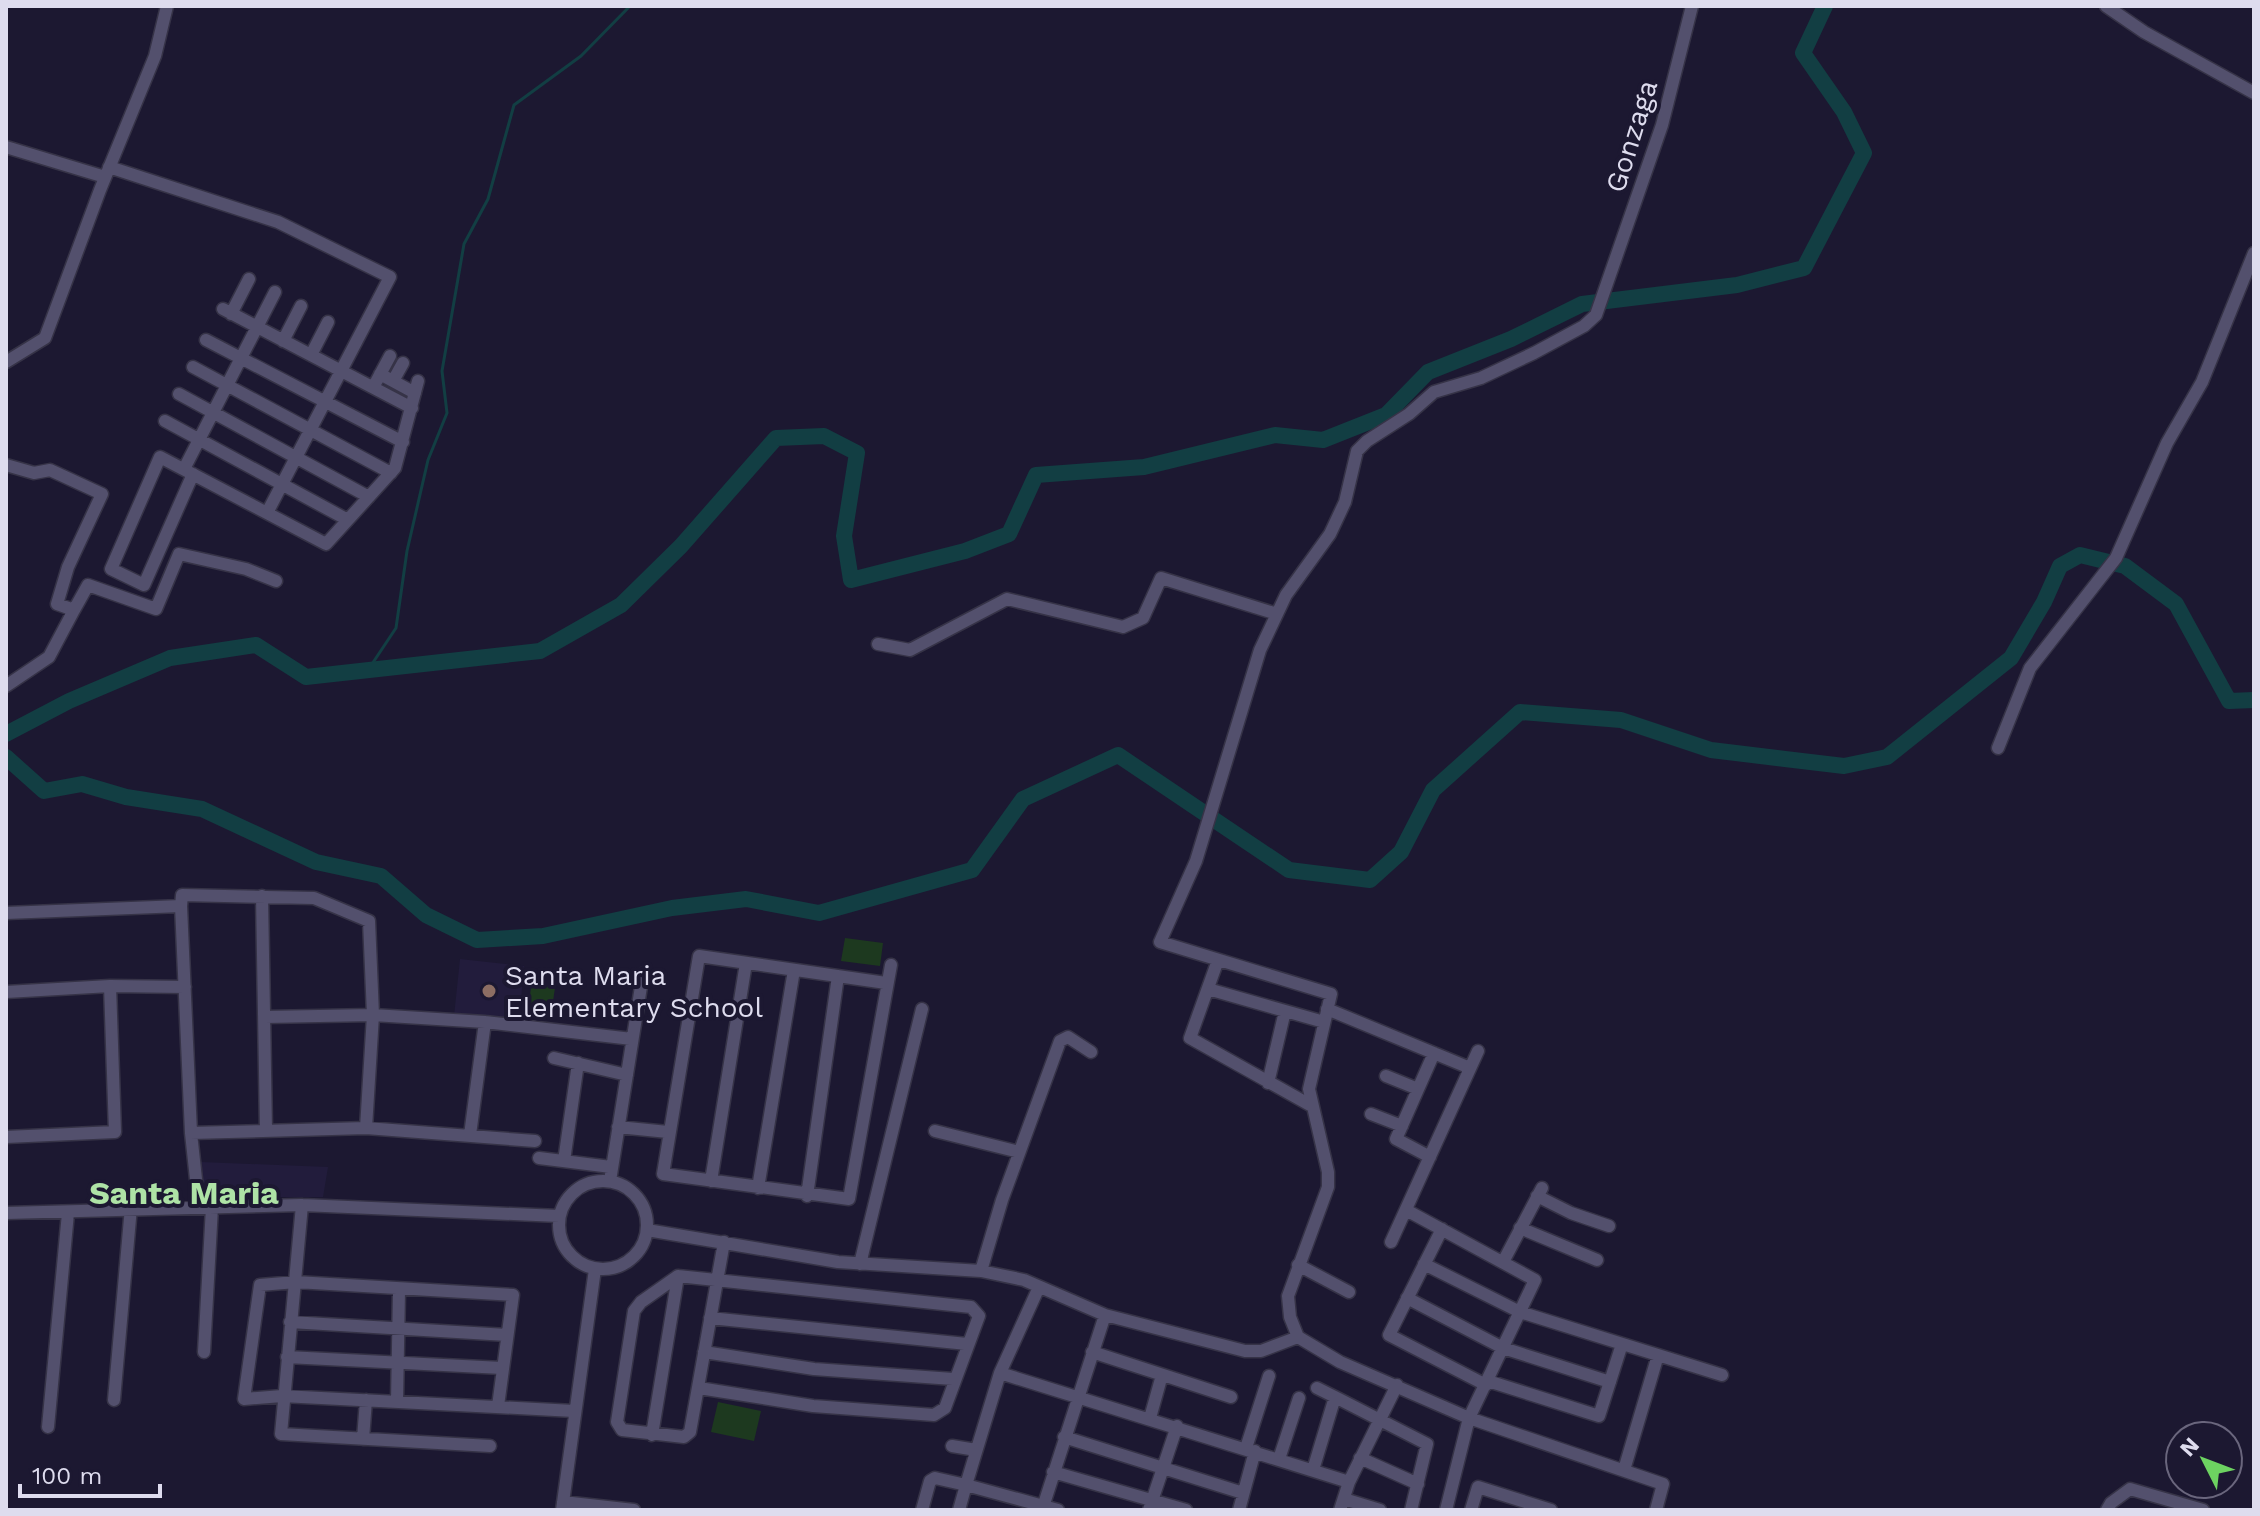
<svg xmlns="http://www.w3.org/2000/svg" width="2260" height="1516" viewBox="0 0 2260 1516" font-family="'Work Sans',sans-serif">
	<rect width="100%" height="100%" fill="#1c1831"/>
	<path fill="#221c3c" d="M460,959L524,966L519,1022L454,1016Z
		M201,1162L328,1167L323,1197H203Z"/>
	<path fill="#1d391f" d="M845,938L883,943L880,966L841,961Z
		M533,971L557,974L551,1015L528,1012Z
		M718,1402L761,1411L754,1441L711,1432Z"/>
	<g fill="none" stroke-linecap="round" stroke-linejoin="round">
		<path stroke="#123e43" stroke-width="3" d="M368,670L396,628L407,551L428,460L447,413L442,371L464,244L488,199L514,105L581,56L630,6"/>
		<path stroke="#123e43" stroke-width="16" d="M6,734L69,701L170,658L256,645L306,677L540,651L621,605L681,546L776,438L824,436L857,453L844,536L851,580L965,551L1009,534L1036,475L1144,467L1275,435L1323,440L1386,415L1428,372L1511,339L1582,304L1737,285L1804,268L1864,153L1844,112L1803,53L1825,6
			M6,757L44,791L82,784L126,797L202,809L316,862L381,876L426,915L477,940L543,936L672,908L746,899L819,913L972,870L1023,799L1118,755L1289,870L1370,880L1401,852L1433,790L1520,712L1621,720L1711,750L1785,759L1844,766L1887,757L2011,658L2044,602L2060,566L2080,555L2125,566L2176,604L2229,701L2254,700"/>
		<g stroke="#363347" stroke-width="15">
			<path id="minor" d="M2106,6L2144,32L2254,93
				M6,147L105,177
				M109,167L278,222L390,277L267,513
				M223,309L412,408
				M231,314L249,279
				M206,340L403,442
				M283,341L301,306
				M311,355L328,322
				M6,362L45,338L100,190L155,56L167,6
				M193,367L391,473
				M380,374L415,393
				M393,381L403,363
				M376,382L390,356
				M179,394L369,497
				M165,421L348,520
				M6,465L34,473L50,470L102,494L68,567L57,604L74,610L88,585L156,609L179,554L246,569L276,581
				M184,469L275,292
				M193,474L144,585L111,569L160,457L326,544L395,468L418,381
				M878,644L910,650L1007,599L1123,627L1143,618L1161,578L1277,614
				M6,686L49,657L74,610
				M1998,748L2030,668L2116,558L2167,443L2202,382L2254,253
				M262,896L266,1130
				M181,906L191,1133L199,1207
				M6,913L181,906L182,895L314,898L369,921L373,1015L366,1128
				M1218,960L1190,1038L1310,1105
				M886,983L699,956L663,1174L849,1199L891,965
				M1208,989L1324,1022
				M6,992L110,986L185,987
				M1327,1009L1470,1068
				M265,1017L373,1015L485,1022L632,1039
				M554,1058L627,1075
				M1386,1076L1418,1089
				M1268,1083L1285,1011
				M1371,1114L1402,1126
				M618,1127L668,1132
				M935,1131L1019,1152
				M191,1133L366,1128L535,1141
				M470,1135L485,1022
				M6,1137L115,1132L110,986
				M1430,1157L1396,1139L1434,1053
				M539,1158L611,1167
				M564,1161L578,1063
				M559 1225a44 44 0 1 1 88 0a44 44 0 1 1-88 0Z
				M610,1181L643,974
				M711,1181L746,963
				M758,1188L794,970
				M807,1196L838,976
				M1537,1196L1571,1213L1609,1226
				M302,1205L281,1434L490,1446
				M1406,1210L1535,1280L1469,1418L1446,1510
				M6,1213L302,1205L559,1216
				M1520,1228L1597,1260
				M1442,1229L1389,1335L1486,1385
				M647,1230L838,1262L981,1271L1024,1280L1105,1315L1245,1351H1261L1298,1337
				M1391,1242L1478,1051
				M1503,1262L1542,1188
				M860,1264L922,1009
				M1424,1264L1520,1312L1722,1375
				M1298,1265L1349,1292
				M981,1271L1002,1200L1060,1041L1068,1037L1091,1052
				M1039,1287L1000,1373L966,1485L1058,1510
				M1407,1298L1503,1348L1610,1382
				M710,1318L967,1344
				M290,1322L507,1335
				M204,1352L212,1207
				M704,1352L814,1369L953,1379
				M1092,1352L1231,1397
				M287,1357L502,1368
				M1000,1373L1349,1482
				M1488,1381L1599,1416L1622,1344
				M699,1388L813,1406L934,1415L945,1408L979,1316L971,1307L678,1276L641,1302L634,1311L617,1422L622,1430L684,1437L690,1432L724,1242
				M1317,1388L1335,1397
				M114,1400L131,1207
				M397,1401L399,1291
				M498,1406L513,1295L296,1282L260,1285L244,1399L282,1396L574,1411
				M1150,1418L1162,1375
				M48,1427L68,1213
				M652,1435L678,1276
				M1064,1437L1243,1493
				M363,1439L366,1400
				M952,1446L976,1450
				M1246,1448L1269,1376
				M1360,1458L1418,1484
				M1279,1459L1299,1398
				M1313,1470L1335,1397L1427,1444L1411,1510
				M1624,1470L1658,1355
				M1053,1472L1186,1510
				M1344,1499L1380,1510
				M563,1502L634,1510
				M1043,1507L1105,1315
				M562,1510L595,1269
				M922,1510L930,1481L935,1478L966,1485L959,1510
				M1149,1510L1177,1426
				M1239,1510L1255,1451
				M1340,1510L1349,1482L1397,1385
				M1471,1510L1478,1487L1551,1510
				M1656,1510L1663,1484L1469,1418L1340,1362L1298,1337L1290,1317L1288,1296L1328,1187V1172L1309,1089L1331,994L1160,942L1196,861L1260,650L1286,595L1330,534L1345,502L1357,451L1367,441L1409,414L1434,392L1481,378L1534,353L1584,326L1596,315L1662,125L1692,6
				M2107,1510L2111,1503L2130,1489L2203,1510"/>
		</g>
		<use href="#minor" stroke="#53506d" stroke-width="12"/>
	</g>
	<circle fill="#8d6e63" stroke="#1c1831" stroke-width="3" cx="489" cy="991" r="8"/>
	<g text-anchor="middle" stroke-width="8" stroke-linejoin="round" paint-order="stroke">
		<g font-size="28" fill="#dedcee" stroke="#1c1831">
			<text transform="translate(1631 136) rotate(-73)" y="10">Gonzaga</text>
		</g>
		<g font-size="28" fill="#dedcee" stroke="#1c1831" text-anchor="start">
			<text x="505" y="985">Santa Maria<tspan x="505" dy="32">Elementary School</tspan></text>
		</g>
		<g font-size="32" font-weight="bold" fill="#aee3a6" stroke="#1c1831">
			<text x="184" y="1204">Santa Maria</text>
		</g>
	</g>
	<rect width="2260" height="1516" fill="none" stroke="#dedcee" stroke-width="16"/>
	<g transform="translate(2204 1460) rotate(312)"><circle r="38" fill="#1c1831" stroke="#6a667d" stroke-width="2"/>
	<path d="M0-6L14 30L0 20L-14 30Z" fill="#6dd361"/>
	<text y="-12" font-size="22" font-weight="bold" text-anchor="middle" fill="#dedcee">N</text>
	</g>
	<path d="M20 1484v12h140v-12" fill="none" stroke="#dedcee" stroke-width="4"/>
	<text x="32" y="1484" font-size="24" fill="#dedcee" stroke="#1c1831" stroke-width="6" paint-order="stroke">100 m</text>
</svg>
